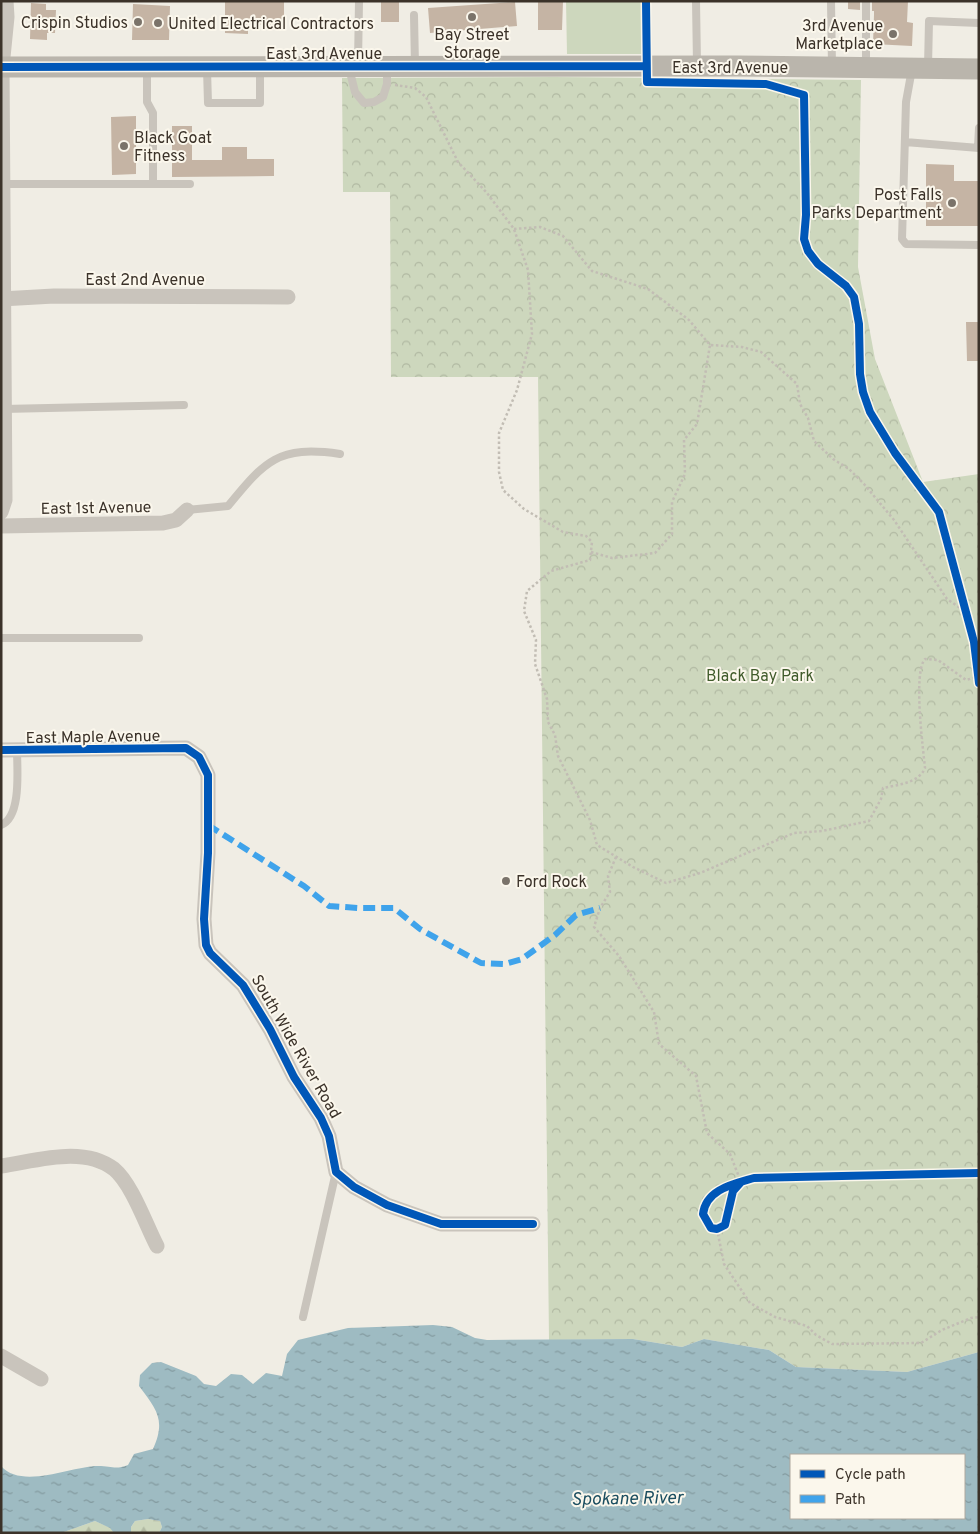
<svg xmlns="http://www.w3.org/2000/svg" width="980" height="1534" viewBox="0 0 980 1534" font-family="Overpass,sans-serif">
	<defs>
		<pattern id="forest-firs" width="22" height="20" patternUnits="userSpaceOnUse" patternTransform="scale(1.25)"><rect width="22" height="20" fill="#cdd7bd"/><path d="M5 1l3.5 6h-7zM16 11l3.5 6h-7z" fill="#b1b9a2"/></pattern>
		<pattern id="park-crowns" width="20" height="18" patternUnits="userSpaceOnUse" patternTransform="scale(1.25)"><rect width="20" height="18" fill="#cdd7bd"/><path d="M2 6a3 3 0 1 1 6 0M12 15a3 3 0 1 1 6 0" fill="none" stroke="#b1b9a2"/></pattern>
		<pattern id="water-ripples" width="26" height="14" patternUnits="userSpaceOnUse" patternTransform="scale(1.25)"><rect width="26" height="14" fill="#9ebbc2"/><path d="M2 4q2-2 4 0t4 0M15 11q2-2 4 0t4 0" fill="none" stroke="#82999e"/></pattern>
	</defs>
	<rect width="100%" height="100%" fill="#f0ede4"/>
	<path fill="#cdd7bd" d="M566,1H643V54H567Z"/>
	<path fill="url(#forest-firs)" d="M148,1519L160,1521L162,1527L159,1533H131V1527L135,1521Z
		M95,1521L111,1528L114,1533H61Z"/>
	<path fill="url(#park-crowns)" d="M554,77L861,80L858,267L875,359L923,482L979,474V1352L907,1372L796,1367L769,1350L704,1339L682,1347L633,1339L549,1340L538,377H391L390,192H343L342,78Z"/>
	<path fill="url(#water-ripples)" fill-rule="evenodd" d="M433,1325L452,1327L475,1338L487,1340L633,1339L682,1347L704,1339L769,1350L796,1367L907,1372L979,1352V1533H159L162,1527L160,1521L148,1519L135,1521L131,1527V1533H114L110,1528L95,1521L61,1533H1V1466C22,1490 72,1466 98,1466C112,1466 115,1470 128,1465L134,1454L153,1449C166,1420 157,1410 139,1386L140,1375L152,1363L161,1362L196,1376L204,1384L216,1386L231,1374L242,1375L253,1384L266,1373L282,1376L287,1354L298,1340L348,1328ZM791,1455H964V1518H791Z"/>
	<path fill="#c5b4a4" d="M225,1H284V25L248,24V34L225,33Z
		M381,1H399V22H381Z
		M538,1H563L562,30H538Z
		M848,1H860V10L848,9Z
		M872,1H908L907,22L913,23L912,46L873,44L874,15V11H872Z
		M515,2L517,26L430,33L428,8Z
		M31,3L46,4V10H56L55,33H47V40L30,39Z
		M133,4L170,6L169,40H132Z
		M136,116V174L112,175L111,117Z
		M172,126H192V160H222V147H247V159H274V176L172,177Z
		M926,164L954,165V181H979V226H926Z
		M966,322H979V361H967Z"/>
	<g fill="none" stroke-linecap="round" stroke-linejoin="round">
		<path stroke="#c2bdb4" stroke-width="2.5" stroke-dasharray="2.5 2.5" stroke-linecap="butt" d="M395,85L415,88L426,97L458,162L487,193L514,229L528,270L532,334L517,390L499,433V472L503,490L524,509L563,532L586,536L592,542L590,560L551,571L527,591L524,611L536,640L535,664L547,699L548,722L555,735L558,756L590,820L597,845L633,867L666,883L700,873L794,833L822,831L869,821L881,799L883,788C897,785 919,783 925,768C923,748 913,672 925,659L938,660L966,680L977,677
			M514,229L540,227L563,236L592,271L648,289L689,320L710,345L742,347L761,352L797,384L800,404L808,418L814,441L833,459L849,469L864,484L894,520L947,599L966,612
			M591,552L612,558L655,553L672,534V502L685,474L684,440L697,424L710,345
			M616,857L608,876L610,892L600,908L594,927L619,956L654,1012L659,1044L696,1076L707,1133L730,1154L741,1182
			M717,1229L724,1264L750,1303L775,1317L807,1326L816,1335L832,1344L921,1343L942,1330L971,1318L979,1317"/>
		<path stroke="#c9c4bc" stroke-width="8" d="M696,1L697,64
			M831,1L832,67
			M414,15L415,66
			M358,64L359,1
			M866,66V1
			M928,67L929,21L979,23
			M147,68V102L153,113V184
			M349,68L355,92L364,103L374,102L383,97L387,84V68
			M207,69L208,103H260V69
			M912,69L906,102L902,239L906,244L979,245
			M905,142L979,148
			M978,147L979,128
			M2,184H190
			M3,409L184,405
			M187,510L228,506C265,461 278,445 340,454
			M1,638H139
			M1,825C22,817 17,768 17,750
			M303,1317L336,1172"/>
		<path stroke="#c9c4bc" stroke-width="15" d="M1,299L54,296L288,297
			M1,512L5,500L2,67L7,17L6,1
			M1,526L163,523L176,520L187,510
			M1,750L186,748L199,757L208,775V853L204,919L206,945L210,953L243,985L270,1029L294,1077L321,1118L329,1136L336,1172L354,1187L387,1205L441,1224H533
			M1,1166C36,1161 83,1145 114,1169C132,1184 146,1225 157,1246
			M1,1356L41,1379"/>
		<path stroke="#bab5ac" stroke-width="21" d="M1,67L737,66L979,69"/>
		<path stroke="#3fa3eb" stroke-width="6" stroke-dasharray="12 6" stroke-linecap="butt" d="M208,825L304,886L329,906L358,908H394L420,929L481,963L505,964L522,959L555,935L576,915L600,908"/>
		<g stroke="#fbf7ec" stroke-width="11">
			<path id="cycleway" d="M646,1L647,82L766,84L804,95L806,215L804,239L808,251L818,264L846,286L854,297L859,324L860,374L863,392L870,412L895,453L939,512L974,642L979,683
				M1,67L646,66
				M1,750L186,748L199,757L208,775V853L204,919L206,945L210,953L243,985L270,1029L294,1077L321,1118L329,1136L336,1172L354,1187L387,1205L441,1224H533
				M741,1182L733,1191L725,1225L717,1229L711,1228L703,1214C706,1189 734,1184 754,1178L979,1173"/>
		</g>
		<use href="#cycleway" stroke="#0057b8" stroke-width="8"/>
	</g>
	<g fill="#7a736a" stroke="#fbf7ec" stroke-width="2">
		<circle cx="472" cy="17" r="5"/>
		<circle cx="138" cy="22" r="5"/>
		<circle cx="158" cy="23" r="5"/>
		<circle cx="893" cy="34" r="5"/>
		<circle cx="124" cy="146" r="5"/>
		<circle cx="952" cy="203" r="5"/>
		<circle cx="506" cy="881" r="5"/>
	</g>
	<g text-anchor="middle" stroke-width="4" stroke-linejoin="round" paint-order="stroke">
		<g font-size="16" fill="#3b3229" stroke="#fbf7ec" text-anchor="end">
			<text x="128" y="28">Crispin Studios</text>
			<text x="168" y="29" text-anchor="start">United Electrical Contractors</text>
			<text x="883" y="31">3rd Avenue<tspan x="883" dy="18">Marketplace</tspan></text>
			<text x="472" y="40" text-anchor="middle">Bay Street<tspan x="472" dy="18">Storage</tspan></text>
			<text x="134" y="143" text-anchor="start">Black Goat<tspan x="134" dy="18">Fitness</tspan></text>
			<text x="942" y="200">Post Falls<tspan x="942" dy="18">Parks Department</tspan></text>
			<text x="516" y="887" text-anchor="start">Ford Rock</text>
		</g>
		<g font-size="16" fill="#3b3229" stroke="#fbf7ec">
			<text x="324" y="59">East 3rd Avenue</text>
			<text x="730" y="73">East 3rd Avenue</text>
			<text x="145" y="285">East 2nd Avenue</text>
			<text transform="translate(96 507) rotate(-1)" y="6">East 1st Avenue</text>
			<text transform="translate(93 736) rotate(-1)" y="6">East Maple Avenue</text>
			<text transform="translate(297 1046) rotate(60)" y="6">South Wide River Road</text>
		</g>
		<g font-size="16" fill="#405b2b" stroke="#fbf7ec">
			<text x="760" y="681">Black Bay Park</text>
		</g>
		<g font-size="18" font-style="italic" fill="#1b4e60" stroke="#fbf7ec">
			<text transform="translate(627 1498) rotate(-1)" y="6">Spokane River</text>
		</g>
	</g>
	<rect width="980" height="1534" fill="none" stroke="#3b3229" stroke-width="5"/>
	<rect x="790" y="1454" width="175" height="65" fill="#fbf7ec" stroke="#aea89e"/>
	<rect x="800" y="1470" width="25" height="8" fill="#0057b8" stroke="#aea89e"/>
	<text x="835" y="1479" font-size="15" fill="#3b3229">Cycle path</text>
	<rect x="800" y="1495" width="25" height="8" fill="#3fa3eb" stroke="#aea89e"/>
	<text x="835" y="1504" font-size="15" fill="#3b3229">Path</text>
</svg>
